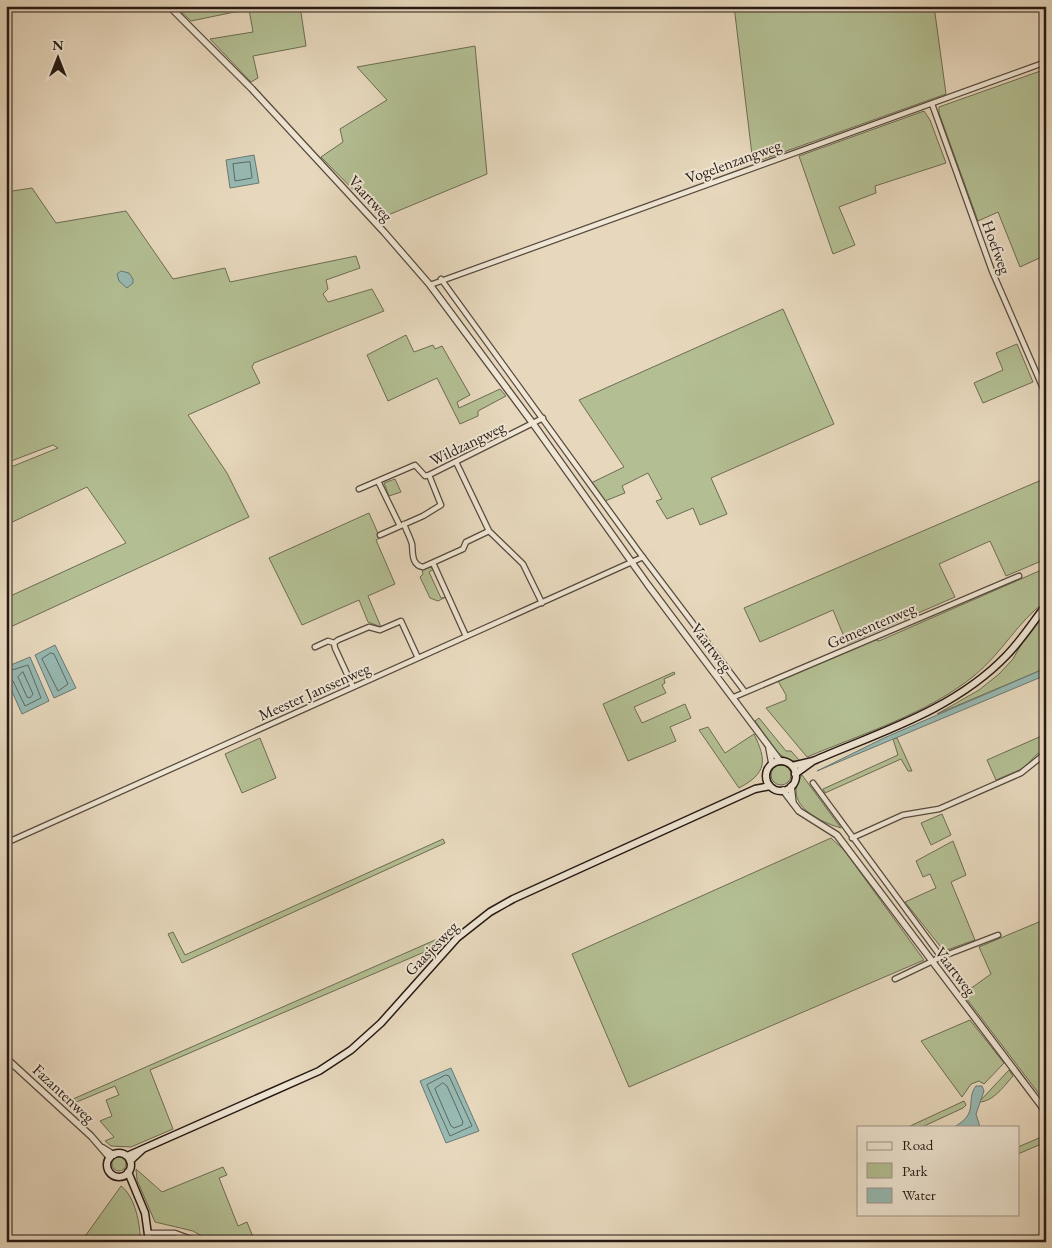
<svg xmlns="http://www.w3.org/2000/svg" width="1052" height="1248" viewBox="0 0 1052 1248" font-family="'EB Garamond',serif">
	<rect width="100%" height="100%" fill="#e7d8bd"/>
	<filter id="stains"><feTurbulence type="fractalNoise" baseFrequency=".004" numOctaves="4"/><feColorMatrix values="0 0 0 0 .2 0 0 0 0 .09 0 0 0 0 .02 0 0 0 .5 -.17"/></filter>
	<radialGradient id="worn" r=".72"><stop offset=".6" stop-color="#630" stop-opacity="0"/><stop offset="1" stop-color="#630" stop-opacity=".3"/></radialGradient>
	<path fill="#b3bf93" stroke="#6c6c54" d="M175,6H300L306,46L253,56L258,78L251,82L210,39L253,32L249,9L191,21Z
		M734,6H934L946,94L753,163Z
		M475,46L487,174L381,218L321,157L343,142L340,129L387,100L357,67Z
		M1046,69V255L1020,267L998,212L978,221L939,113V107Z
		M924,111L930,120L946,163L875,186L876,193L839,207L855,245L833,254L799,156Z
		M32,188L56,223L126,211L173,279L225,268L230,282L356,256L360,268L326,280L328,289L323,294L328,302L372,289L384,311L254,363L252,367L260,383L188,415L227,473L249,517L6,629V598L126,543L87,487L6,525V469L58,448L53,445L6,463V192Z
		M783,309L834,424L711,478L727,514L700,525L693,508L667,519L656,501L662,499L648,473L622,486L625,493L605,501L591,483L624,467L579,400Z
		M406,335L414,352L433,345L435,349L442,346L470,395L457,402L459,408L500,389L506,396L478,411V416L460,424L437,378L388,401L367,355Z
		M1017,344L1033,382L983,403L974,383L1003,370L996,353Z
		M1046,478V559L1006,576L990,541L939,564L955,597L847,644L833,610L760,642L744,608Z
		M395,479L401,492L389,496L384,483Z
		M369,513L380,538L376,540L395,584L368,596L381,627L368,622L359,600L302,625L269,558Z
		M429,567L434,569L429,572L441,598L446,597L438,601L430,598L420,577L423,574L422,569Z
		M1046,568V601C1018,621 1002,653 975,675C929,713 862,734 807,757L766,708L786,700V695L778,681L874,639L879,641Z
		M1046,610V668L937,714L979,690L999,674L1013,659L1026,636Z
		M674,672L675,674L664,679L665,683L662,685L666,693L634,707L642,723L685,704L691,718L670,727L676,741L628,761L603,704Z
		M759,718L786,751H791L800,761C778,764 766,735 755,721Z
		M708,727L725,753L754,734C767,761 767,773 739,788L699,730Z
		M1046,734V750L1037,754L1024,768L996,780L987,760Z
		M260,738L276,778L242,793L225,754Z
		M897,738L912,771H908L901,759L825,793L823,789L898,755L893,739Z
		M771 775a10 10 0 1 1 20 0a10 10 0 1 1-20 0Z
		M802,775L841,828C817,821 782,803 802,775Z
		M942,814L951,835L931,845L921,823Z
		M831,838L844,850L924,960L629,1087L572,954Z
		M443,839L445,843L182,963L168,934L173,932L185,955Z
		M953,841L966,875L951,882L975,940L944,951L905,902L936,888L930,874L923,877L916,861Z
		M1046,919V1103L963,994L991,974L979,947Z
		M451,933L443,943L429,950L150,1070L173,1129L131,1147L111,1146L105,1141L114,1137L100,1121L112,1116L106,1100L119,1095L115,1086L67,1106L64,1103Z
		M970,1020L1004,1063L984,1084L979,1081L971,1084L962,1097L921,1041Z
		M1009,1070L1013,1076C1004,1086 993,1102 979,1102Z
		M964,1101L966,1105L963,1108L922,1127H908Z
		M1046,1135V1142L1018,1154V1147Z
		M112 1164a7 7 0 1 1 14 0a7 7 0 1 1-14 0Z
		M223,1167L227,1175L219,1178L238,1226L247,1222L255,1242H212L193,1231L155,1222L137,1180L136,1169L162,1192Z
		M121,1186C135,1196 141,1226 140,1242H81Z"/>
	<path fill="#97b9b2" stroke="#6a7973" d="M254,155L259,183L230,188L226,160Z
		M121,271L129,273L133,279V283L127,288L119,281L117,274Z
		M55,645L76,688L54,698L35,655Z
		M30,657L49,701L22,714L6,678V667Z
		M1046,668V675L817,771L884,738Z
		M451,1068L479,1131L446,1143L420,1081Z
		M976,1086H982L984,1091L976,1114L980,1127H954C980,1113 965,1100 976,1086Z"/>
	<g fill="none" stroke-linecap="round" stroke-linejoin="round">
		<path stroke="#5e6963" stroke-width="1" d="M250,162L252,178L235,181L233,164Z
			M51,653L54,654L68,684L58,691L42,659Z
			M6,672L28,665L41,698L25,706L13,681L6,678
			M23,672L33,694L30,698L27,697L18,677Z
			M446,1075L449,1076L472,1126L450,1136L427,1085Z
			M443,1083L447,1086L463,1122L462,1125L454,1128L451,1126L435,1089Z"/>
		<g stroke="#56493e" stroke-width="7">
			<path id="minor" d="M932,104L992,271L1046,395
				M441,279L639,552L745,692
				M430,285L1046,62
				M456,462L489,531L523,564L542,603
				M378,481L400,526
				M359,489L415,465L425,476L429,475L543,418
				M404,524C406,530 410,537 412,544C413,552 411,565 423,567L463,549L466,542L489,531
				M380,535L423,516L441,505L429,475
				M433,563L466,636
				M315,647L328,641L334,643
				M353,687L335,648L334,643L338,640L369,627L380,630L401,621L418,658
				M734,697L1019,576
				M813,783L941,957
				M852,838L903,815L939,809L1021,773L1046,753
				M6,843L643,557
				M895,979L941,957L998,935
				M148,1233H175L199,1242"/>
		</g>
		<g stroke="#56493e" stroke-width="8">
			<path id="tertiary" d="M169,6L252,89L384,232L430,285L534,425L648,585L780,761
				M769,748L772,764
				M791,786L793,803
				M783,790L799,811L837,835L1046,1112
				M6,1058L91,1136L110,1158
				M103,1148L114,1155"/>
		</g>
		<g stroke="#261914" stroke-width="9">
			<path id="secondary" d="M766 776a15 15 0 1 1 30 0a15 15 0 1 1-30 0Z
				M792,766L813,761C880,732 954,710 1006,656C1021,641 1033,622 1046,605
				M795,774L813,761
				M107 1165a12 12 0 1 1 24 0a12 12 0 1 1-24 0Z
				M127,1156L319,1071L351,1050L381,1023L457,938L490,912L513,899L755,789L770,786
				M130,1161L143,1149
				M128,1172L145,1213L149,1242"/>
		</g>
		<use href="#minor" stroke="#efe6d4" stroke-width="4.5"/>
		<use href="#tertiary" stroke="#efe6d4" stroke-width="5.5"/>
		<use href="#secondary" stroke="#efe6d4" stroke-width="6"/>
	</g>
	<g text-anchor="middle" stroke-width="4" stroke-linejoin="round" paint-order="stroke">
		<g font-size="16" fill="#261914" stroke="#efe6d4">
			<text transform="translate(733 161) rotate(-20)" y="6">Vogelenzangweg</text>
			<text transform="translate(371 198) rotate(47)" y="6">Vaartweg</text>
			<text transform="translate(997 247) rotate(70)" y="6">Hoefweg</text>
			<text transform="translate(467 443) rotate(-26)" y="6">Wildzangweg</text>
			<text transform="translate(871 625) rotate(-23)" y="6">Gemeentenweg</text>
			<text transform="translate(712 647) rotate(53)" y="6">Vaartweg</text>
			<text transform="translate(314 691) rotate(-24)" y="6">Meester Janssenweg</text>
			<text transform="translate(431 948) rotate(-46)" y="6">Gaasjesweg</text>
			<text transform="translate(956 971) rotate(53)" y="6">Vaartweg</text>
			<text transform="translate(64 1093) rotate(43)" y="6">Fazantenweg</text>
		</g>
	</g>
	<rect width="1052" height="1248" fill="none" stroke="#e7d8bd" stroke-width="25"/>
	<rect x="8" y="8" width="1037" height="1233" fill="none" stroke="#261914" stroke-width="2.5"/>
	<rect x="12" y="12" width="1027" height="1223" fill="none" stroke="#261914"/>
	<rect x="857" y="1126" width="162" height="90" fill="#efe6d4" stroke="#9f9487"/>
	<rect x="867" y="1142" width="25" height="8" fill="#efe6d4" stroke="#9f9487"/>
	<text x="902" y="1150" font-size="15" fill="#261914">Road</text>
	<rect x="867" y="1163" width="25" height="15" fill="#b3bf93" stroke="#9f9487"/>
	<text x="902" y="1176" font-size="15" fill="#261914">Park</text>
	<rect x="867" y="1188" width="25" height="15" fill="#97b9b2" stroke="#9f9487"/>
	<text x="902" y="1200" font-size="15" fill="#261914">Water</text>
	<g transform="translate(58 58)" stroke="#efe6d4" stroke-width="4" paint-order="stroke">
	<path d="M0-4L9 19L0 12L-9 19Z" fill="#261914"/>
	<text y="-8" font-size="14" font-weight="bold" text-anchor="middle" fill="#261914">N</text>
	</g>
	<rect width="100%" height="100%" filter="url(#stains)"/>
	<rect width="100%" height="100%" fill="url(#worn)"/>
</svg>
